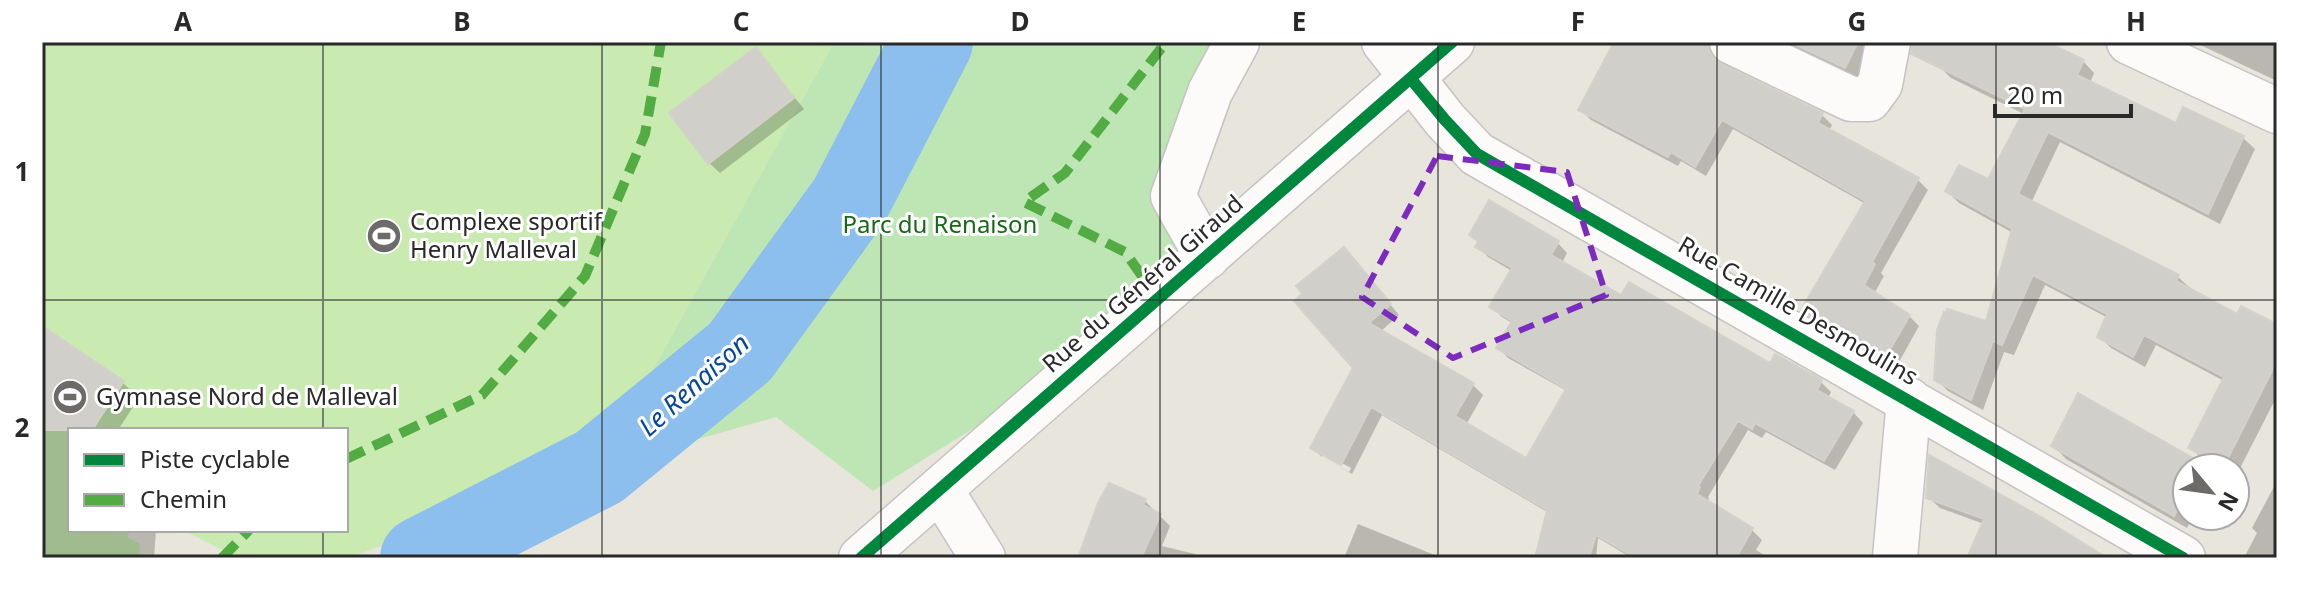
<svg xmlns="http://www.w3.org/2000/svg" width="2319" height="600" viewBox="0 0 2319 600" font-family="'Noto Sans',sans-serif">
	<rect width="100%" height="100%" fill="#e8e5dd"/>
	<path fill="#bee6b4" d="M834,42H1239L1169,192L1207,257L974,428L873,491L776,417L599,467Z"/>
	<path fill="#c9eab1" d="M42,42H834L599,467L348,558H238L183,530H346V430H70V530H131L127,537L140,544L139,558H42Z"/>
	<path fill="#0003" d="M1617,42H1661L1698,62L1707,42H1713L1720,66L1822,115L1832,125L1829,131L1918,180L1928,190L1881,273L1884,276L1874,294L1909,316L1919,326L1899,362L1861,340L1858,346L1813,320L1803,310L1866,204L1733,129L1706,176L1681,161L1678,166L1591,120L1581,110Z
		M1778,42H1879L1859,81Z
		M1941,42H2042L2083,61L2094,73L2090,83L2177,126L2243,138L2255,149L2220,224L2060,142L2031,203L2178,277L2190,288L2189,290L2238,317L2277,326V396L2236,476L2235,468H2220L2202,459L2190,447L2224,381L2156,345L2145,367L2111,348L2099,336L2108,318L2045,285L2014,355L2004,352L1983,410L1948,391L1936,379L1987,323L2013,233L1959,203L1947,191L1989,182L2024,114L1951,78L1939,66Z
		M2194,42H2277V81Z
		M756,50L804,109L720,173L709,163Z
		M1471,235L1557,242L1567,253L1562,263L1621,298L1771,366L1821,382L1831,392L1828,398L1853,412L1863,423L1835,470L1766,432L1762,438L1748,430L1708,497L1709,499L1707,502L1752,530L1762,540L1756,550L1769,558H1632L1598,538L1596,558H1538L1549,513L1382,415L1352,474L1322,457L1349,472L1351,468L1322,452V457L1313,448L1355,367L1354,260L1399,315L1380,332L1473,385L1483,395L1466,425L1527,461L1567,391L1508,358L1498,347L1512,323L1502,317L1492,307L1512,271L1488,257L1478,246L1479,243Z
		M42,329L123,383L139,398L118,430H70V530H156L154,558H42Z
		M2053,445L2199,464L2203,468H2187V516H2193L2187,528L2066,459Z
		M2277,481V558H2247L2245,556L2257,533L2252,528Z
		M1928,497L2104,558H1969L1984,524L1940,508Z
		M1145,501L1170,526L1162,546L1195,554L1199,558H1081Z
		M1358,524L1442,558H1344Z"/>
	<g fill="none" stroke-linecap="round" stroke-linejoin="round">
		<path stroke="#8cbeee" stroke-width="82" d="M421,558L599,467L740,352L850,200L932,42"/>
	</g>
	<path fill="#d0cfc9" stroke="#d3d1ca" stroke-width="2" d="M1614,42H1707L1711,55L1721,64L1823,113L1818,123L1919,178L1872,262L1875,264L1864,285L1910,315L1888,353L1850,332L1847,337L1801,310L1865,201L1722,120L1695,167L1671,152L1668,157L1578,110Z
		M1790,42H1858L1845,68Z
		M1912,42H2047L2084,60L2077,75L2176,123L2183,107L2244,136L2208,214L2048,132L2018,194L2179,275L2176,281L2237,314L2241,306L2277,324V361L2224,466L2188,448L2224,377L2144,335L2133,357L2097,337L2107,314L2033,275L2002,345L1993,341L1971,400L1934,380L1937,330L1944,312L1946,313L1947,309L1986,321L2012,229L1945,191L1959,165L1988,179L2025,109L1911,54Z
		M756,47L794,98L708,164L669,113Z
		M1489,200L1559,241L1551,255L1621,295L1629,282L1770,363L1775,354L1822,380L1817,390L1854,411L1824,461L1755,423L1752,429L1738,421L1698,486L1700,487L1697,494L1753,528L1736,558H1636L1596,535L1589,558H1535L1547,510L1371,407L1341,465L1310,448L1353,368L1294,301L1302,294L1296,286L1344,247L1391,304L1369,323L1474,383L1455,416L1526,458L1566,389L1496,348L1512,321L1489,307L1512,268L1475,247L1478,241L1469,235Z
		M42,326L124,381L92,430H42Z
		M2078,393L2200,462L2198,468H2187V490L2174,516L2051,446Z
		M1929,455L2043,518L2107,558H1967L1984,519L1926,498Z
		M1109,483L1146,499L1143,505L1161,514L1141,558H1078L1098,503Z"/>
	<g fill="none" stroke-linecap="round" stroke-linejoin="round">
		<g stroke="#c5c3c3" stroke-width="47">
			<path id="minor" d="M1384,42L1445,120L1477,154L2183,558
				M1732,42L1851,99H1869L1880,84L1888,42
				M2129,42L2277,111
				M1207,257L1173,196L1210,92L1237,42
				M940,489L983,558
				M861,558L1452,42
				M1895,558L1909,400"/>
		</g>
		<use href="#minor" stroke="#fcfbfa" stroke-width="44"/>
		<path stroke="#53ab44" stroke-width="10" stroke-dasharray="20 10" stroke-linecap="butt" d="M1142,276L1125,252L1024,202L1065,173L1166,42
			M346,459L482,395L585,276L645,134L661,42
			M222,558L249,530"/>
		<g stroke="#fff" stroke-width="17">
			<path id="cycleway" d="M1411,79L1445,120L1477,154L2183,558
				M861,558L1452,42"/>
		</g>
		<use href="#cycleway" stroke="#00873e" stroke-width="12"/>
	</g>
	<path fill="none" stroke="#7b2cbf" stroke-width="6" stroke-dasharray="16 10" stroke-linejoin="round" d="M1437,156L1567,172L1606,295L1453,358L1362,297Z"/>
	<path fill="none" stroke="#292929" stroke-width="2" stroke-opacity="0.55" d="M323,42V430M602,42V558M881,42V558M1160,42V558M1438,42V558M1717,42V558M1996,42V558M42,300H2277M323,530V558"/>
	<defs>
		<g id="stadium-disc" transform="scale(1.8)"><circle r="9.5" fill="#6c6b68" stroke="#fff"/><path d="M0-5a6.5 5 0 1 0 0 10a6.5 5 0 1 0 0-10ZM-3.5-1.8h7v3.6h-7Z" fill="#fff"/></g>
	</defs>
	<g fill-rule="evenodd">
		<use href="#stadium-disc" x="384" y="236"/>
		<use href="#stadium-disc" x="70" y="397"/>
	</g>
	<g text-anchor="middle" stroke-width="6" stroke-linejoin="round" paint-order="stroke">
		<g font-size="24" fill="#292929" stroke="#fff" text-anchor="start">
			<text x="410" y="230">Complexe sportif<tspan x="410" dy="28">Henry Malleval</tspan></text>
			<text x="96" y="405">Gymnase Nord de Malleval</text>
		</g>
		<g font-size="24" fill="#156917" stroke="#fff">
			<text x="940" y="233">Parc du Renaison</text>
		</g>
		<g font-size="24" fill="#292929" stroke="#fff">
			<text transform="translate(1143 284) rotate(-41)" y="8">Rue du Général Giraud</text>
			<text transform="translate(1798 311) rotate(30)" y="8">Rue Camille Desmoulins</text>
		</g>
		<g font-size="26" font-style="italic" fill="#0547a0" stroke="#fff">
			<text transform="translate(694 385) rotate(-42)" y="9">Le Renaison</text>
		</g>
	</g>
	<rect width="2319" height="600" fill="none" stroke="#ffffff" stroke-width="88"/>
	<rect x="68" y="428" width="280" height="104" fill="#ffffff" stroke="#a9a9a9" stroke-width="2"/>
	<rect x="84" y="454" width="40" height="12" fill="#00873e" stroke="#a9a9a9" stroke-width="2"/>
	<text x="140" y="468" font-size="24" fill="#292929">Piste cyclable</text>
	<rect x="84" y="494" width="40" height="12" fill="#53ab44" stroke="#a9a9a9" stroke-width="2"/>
	<text x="140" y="508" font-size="24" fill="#292929">Chemin</text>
	<g transform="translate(2211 492) rotate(119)"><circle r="38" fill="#ffffff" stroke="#a9a9a9" stroke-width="2"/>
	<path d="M0-6L14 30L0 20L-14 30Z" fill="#6c6b68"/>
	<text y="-12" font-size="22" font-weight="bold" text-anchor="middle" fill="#292929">N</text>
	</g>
	<path d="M1995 104v12h136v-12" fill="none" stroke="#292929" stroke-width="4"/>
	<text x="2007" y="104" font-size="24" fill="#292929" stroke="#ffffff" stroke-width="6" paint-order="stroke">20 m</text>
	<rect x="44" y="44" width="2231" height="512" fill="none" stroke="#292929" stroke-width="3"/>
	<g font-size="26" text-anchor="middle" font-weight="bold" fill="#292929">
		<text x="183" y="31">A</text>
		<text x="462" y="31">B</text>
		<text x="741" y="31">C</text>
		<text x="1020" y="31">D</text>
		<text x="1299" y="31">E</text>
		<text x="1578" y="31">F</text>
		<text x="1857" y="31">G</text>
		<text x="2136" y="31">H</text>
		<text x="22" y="181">1</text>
		<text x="22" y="437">2</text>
	</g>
</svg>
